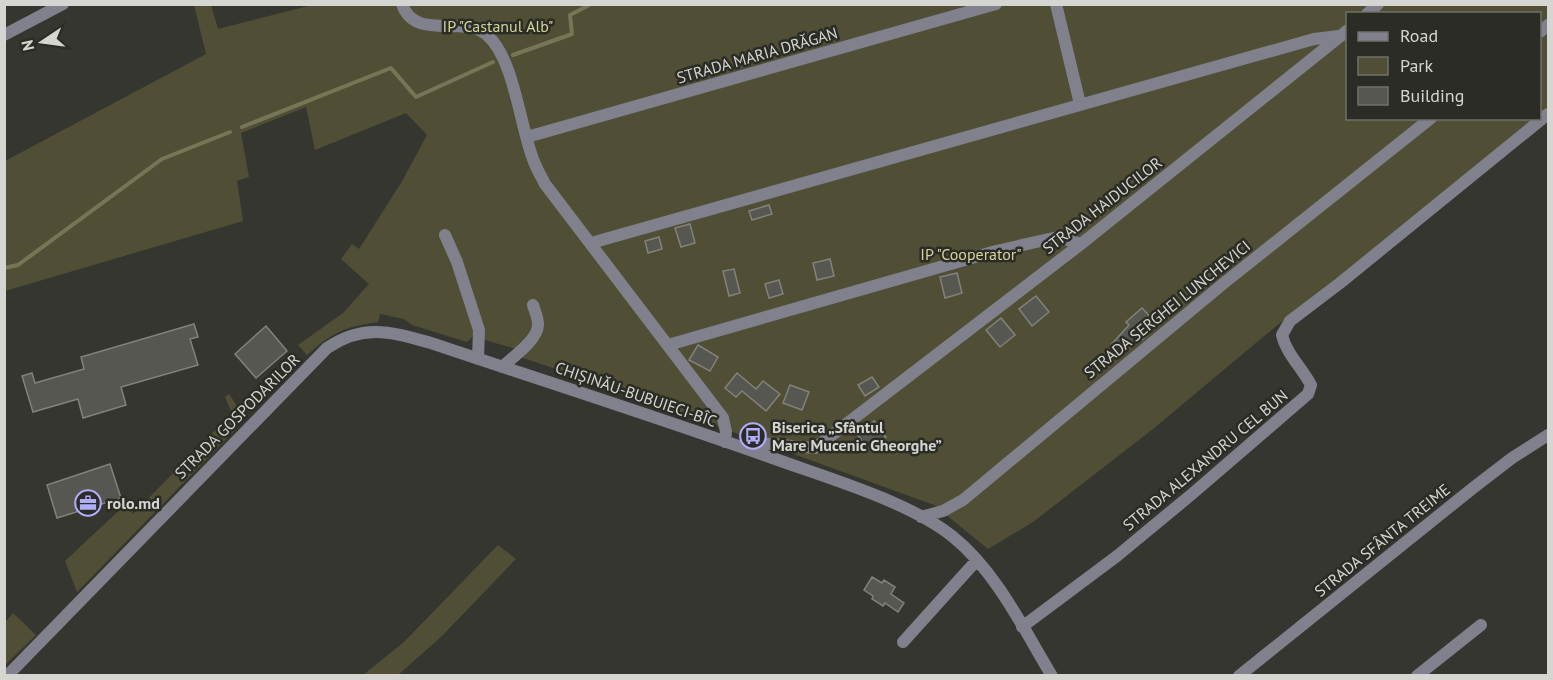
<svg xmlns="http://www.w3.org/2000/svg" width="1553" height="680" viewBox="0 0 1553 680" font-family="'PT Sans',sans-serif">
	<rect width="100%" height="100%" fill="#363630"/>
	<path fill="#504f35" d="M316,4L1548,5V107L1540,114V14H1348V118L1534,119L1263,337L1153,429L1033,522L988,549L934,505L598,383L523,358L513,348L485,340L484,336H473L467,342L412,325L404,319L380,314L378,322C344,327 333,332 307,355L298,345L343,313L369,284L341,259L352,244L359,249L401,183L427,135L406,113L315,150L306,107L241,133L249,177L237,181L243,221L5,291V161L206,54L194,5H211L218,29Z
		M229,394C238,407 242,412 237,428L77,592L65,561L128,502L133,514L232,413L225,397Z
		M498,545L516,559L442,636L398,675H363L404,642Z
		M13,613L36,635L5,665V622Z"/>
	<g fill="none" stroke-linecap="round" stroke-linejoin="round">
		<path stroke="#767657" stroke-width="4" d="M513,55L572,34L570,15L591,4
			M242,127L391,68L416,97L493,62
			M4,268L18,265L162,159L230,132"/>
	</g>
	<path fill="#575751" stroke="#82827b" stroke-width="1.5" d="M769,205L772,214L752,220L749,211Z
		M690,224L695,243L681,247L675,228Z
		M659,237L662,249L648,253L645,241Z
		M830,259L834,276L817,280L813,263Z
		M734,269L740,293L729,296L723,271Z
		M957,273L962,293L945,298L940,277Z
		M779,280L783,294L769,298L765,284Z
		M1036,296L1049,312L1032,326L1019,309Z
		M1142,308L1155,322L1147,329L1150,333L1142,340L1138,336L1122,354L1111,345L1129,325L1126,322Z
		M1001,318L1015,335L1000,347L986,330Z
		M194,324L198,337L190,339L198,365L121,387L126,405L83,418L78,399L33,412L22,376L32,373L35,383L84,369L81,357Z
		M266,326L287,351L256,378L235,354Z
		M698,345L718,357L710,371L689,360Z
		M737,373L756,389L763,381L780,394L766,411L742,391L736,397L725,388Z
		M872,377L879,387L865,396L858,385Z
		M790,385L809,392L802,410L783,403Z
		M874,421L886,437L868,449L856,433Z
		M110,464L121,498L57,518L47,485Z
		M872,577L882,583L884,580L895,587L891,594L904,603L898,612L885,603L883,606L872,599L873,596L864,590Z"/>
	<g fill="none" stroke-linecap="round" stroke-linejoin="round">
		<path stroke="#81818e" stroke-width="12" d="M402,4C415,42 463,14 487,35C514,58 520,126 533,159C536,168 541,176 545,184L723,418L726,432L725,442
			M1056,4L1080,104
			M1367,14L1378,4
			M1540,32L1548,25
			M4,35L63,4
			M527,137L996,4
			M445,235L457,262L479,330L478,359
			M591,243L1314,39L1339,36
			M668,345L996,251L1058,237L1081,244
			M502,367C513,357 539,339 538,324C538,318 535,311 533,305
			M747,449L758,443L815,448L1081,244L1348,30
			M921,517L943,511L963,500L1224,283L1431,118
			M1022,627L1117,556L1192,494L1308,394L1311,385C1302,368 1286,353 1282,335L1290,321L1340,283L1548,114
			M903,642L977,560
			M7,676L327,348C364,323 391,332 431,343C547,382 663,419 778,460C831,479 909,502 952,536C996,571 1023,628 1052,676
			M1239,676L1473,488L1512,458L1548,435
			M1417,676L1481,625"/>
	</g>
	<defs>
		<g id="bus-ring" transform="scale(1.35)"><circle r="9.5" fill="#2c2c26" stroke="#b0adfa" stroke-width="1.5"/><path d="M-5-6H5V4H4V6H2V4H-2V6H-4V4H-5ZM-3.5-4V0h7V-4ZM-3.5 1.2v1.5H-2V1.2ZM2 1.2v1.5H3.5V1.2Z" fill="#b0adfa"/></g>
		<g id="office-ring" transform="scale(1.35)"><circle r="9.5" fill="#2c2c26" stroke="#b0adfa" stroke-width="1.5"/><path d="M-6-3h4V-5.5h4V-3h4V5H-6ZM-1-4.5V-3h2v-1.5ZM-6 0V1H6V0Z" fill="#b0adfa"/></g>
	</defs>
	<g fill-rule="evenodd">
		<use href="#bus-ring" x="753" y="436"/>
		<use href="#office-ring" x="88" y="503"/>
	</g>
	<g text-anchor="middle" stroke-width="5" stroke-linejoin="round" paint-order="stroke">
		<g font-size="16" fill="#d4d49b" stroke="#2c2c26">
			<text x="498" y="32">IP "Castanul Alb"</text>
			<text x="971" y="260">IP "Cooperator"</text>
		</g>
		<g font-size="16" fill="#d5d5d1" stroke="#2c2c26">
			<text transform="translate(757 55) rotate(-16)" y="6">STRADA MARIA DRĂGAN</text>
			<text transform="translate(1102 205) rotate(-38)" y="6">STRADA HAIDUCILOR</text>
			<text transform="translate(1167 309) rotate(-39)" y="6">STRADA SERGHEI LUNCHEVICI</text>
			<text transform="translate(636 394) rotate(19)" y="6">CHIȘINĂU-BUBUIECI-BÎC</text>
			<text transform="translate(237 416) rotate(-45)" y="6">STRADA GOSPODARILOR</text>
			<text transform="translate(1205 460) rotate(-40)" y="6">STRADA ALEXANDRU CEL BUN</text>
			<text transform="translate(1382 540) rotate(-39)" y="6">STRADA SFÂNTA TREIME</text>
		</g>
		<g font-size="16" font-weight="bold" fill="#d5d5d1" stroke="#2c2c26" text-anchor="start">
			<text x="772" y="433">Biserica „Sfântul<tspan x="772" dy="18">Mare Mucenic Gheorghe”</tspan></text>
			<text x="107" y="509">rolo.md</text>
		</g>
	</g>
	<rect width="1553" height="680" fill="none" stroke="#d5d5d1" stroke-width="12"/>
	<rect x="1346" y="12" width="195" height="108" fill="#2c2c26" stroke="#70706a" stroke-width="1.5"/>
	<rect x="1358" y="32" width="30" height="9" fill="#81818e" stroke="#70706a" stroke-width="1.5"/>
	<text x="1400" y="42" font-size="18" fill="#d5d5d1">Road</text>
	<rect x="1358" y="57" width="30" height="18" fill="#504f35" stroke="#70706a" stroke-width="1.5"/>
	<text x="1400" y="72" font-size="18" fill="#d5d5d1">Park</text>
	<rect x="1358" y="87" width="30" height="18" fill="#575751" stroke="#70706a" stroke-width="1.5"/>
	<text x="1400" y="102" font-size="18" fill="#d5d5d1">Building</text>
	<g transform="translate(42 42) rotate(257)" stroke="#2c2c26" stroke-width="4.5" paint-order="stroke">
	<path d="M0-4.5L10 22L0 15L-10 22Z" fill="#d5d5d1"/>
	<text y="-9" font-size="16" font-weight="bold" text-anchor="middle" fill="#d5d5d1">N</text>
	</g>
</svg>
